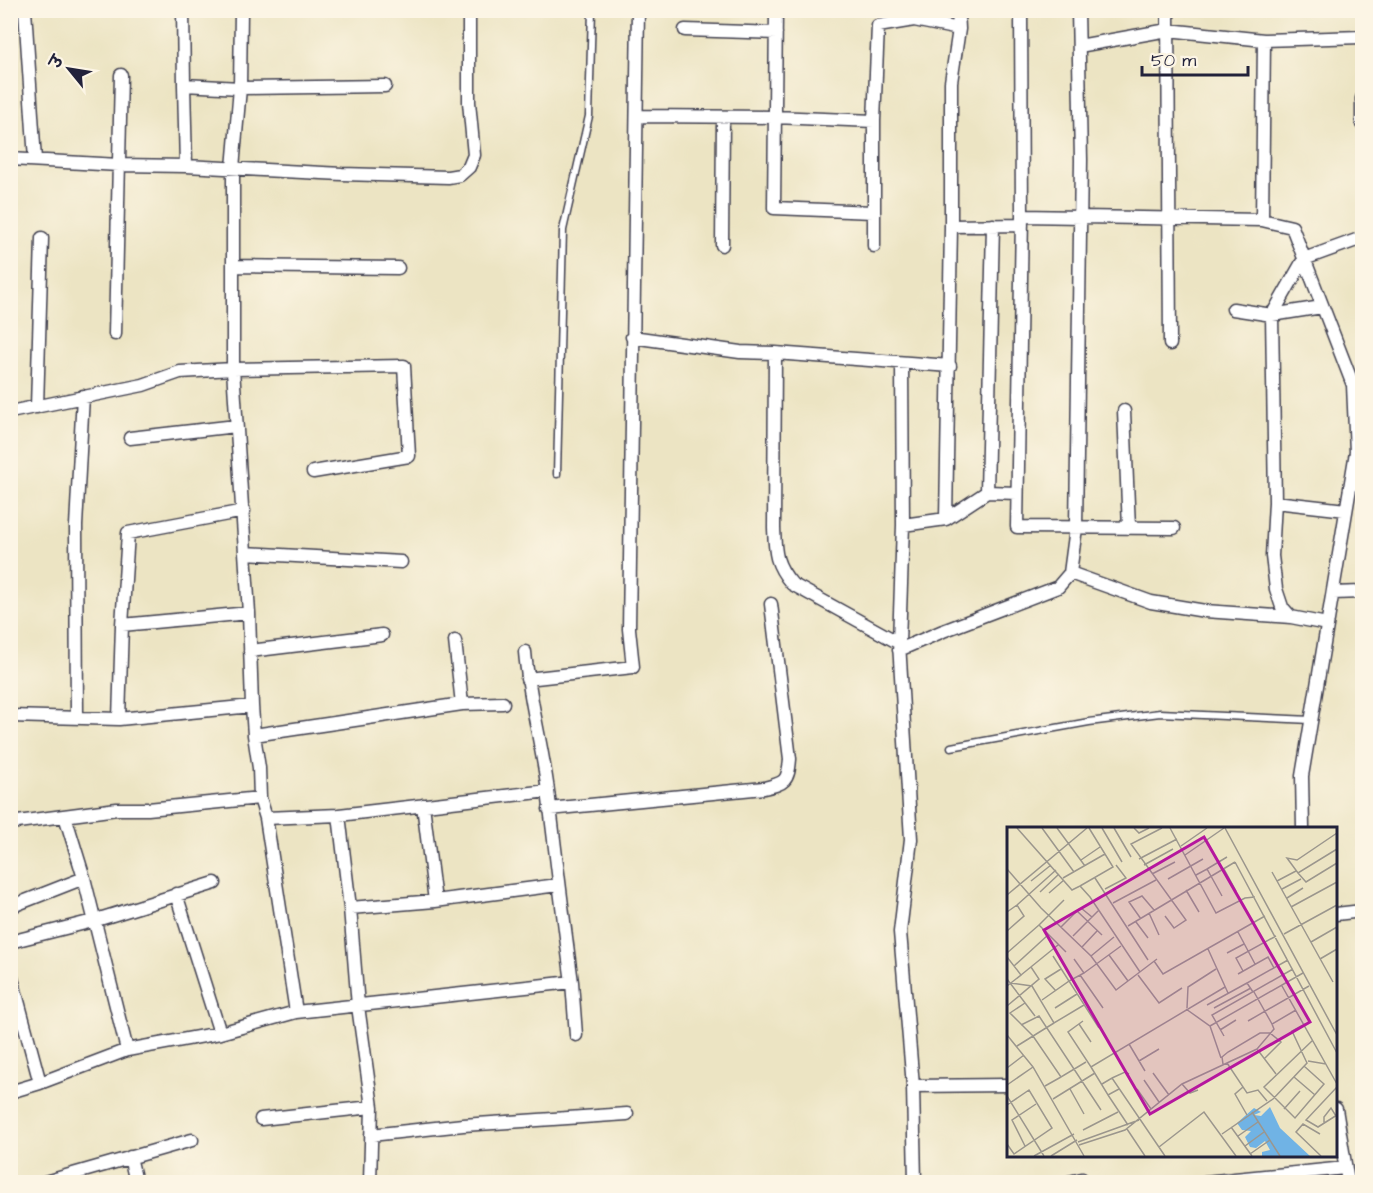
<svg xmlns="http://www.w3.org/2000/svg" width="1373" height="1193" viewBox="0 0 1373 1193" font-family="'Architects Daughter','Playpen Sans Deva',sans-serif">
	<rect width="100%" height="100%" fill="#fcf5e5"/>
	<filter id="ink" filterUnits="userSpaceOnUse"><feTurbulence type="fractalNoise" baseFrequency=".0167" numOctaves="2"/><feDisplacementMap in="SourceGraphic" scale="12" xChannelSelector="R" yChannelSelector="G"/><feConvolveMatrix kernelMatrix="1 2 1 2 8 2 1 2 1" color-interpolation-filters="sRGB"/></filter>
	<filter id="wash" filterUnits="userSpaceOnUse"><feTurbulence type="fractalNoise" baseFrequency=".008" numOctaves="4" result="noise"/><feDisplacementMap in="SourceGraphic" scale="24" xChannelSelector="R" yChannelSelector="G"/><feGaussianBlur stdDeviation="1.35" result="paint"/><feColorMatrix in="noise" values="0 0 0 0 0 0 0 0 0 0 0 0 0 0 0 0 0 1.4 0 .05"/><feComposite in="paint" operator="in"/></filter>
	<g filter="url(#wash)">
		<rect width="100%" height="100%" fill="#ece4c3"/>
	</g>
	<g filter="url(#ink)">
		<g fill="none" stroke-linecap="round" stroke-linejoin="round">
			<g stroke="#403f4f" stroke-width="9">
				<path id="service" d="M557,474L563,230L589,116L592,10
					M951,747L1089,722L1160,713L1311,720"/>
			</g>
			<g stroke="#403f4f" stroke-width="15">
				<path id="minor" d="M25,10L35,160
					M183,10L184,85
					M241,10L240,88L233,168V369L249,613L252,706
					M776,10L774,208L873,212
					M958,10L959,29L951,82V226L1022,225
					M1021,10L1022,216L1017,527L1174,528
					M1168,10L1170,344
					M685,30L776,33
					M1264,40L1262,220L1292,227L1353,385L1362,384
					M1079,46L1168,30L1264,40L1362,37
					M1362,98V124
					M637,116L774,117L874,121
					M10,159L119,165L186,166L342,174L448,177L460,175L469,167L474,155L469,102V10
					M186,166L184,85L240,88L385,86
					M1022,216L1262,220
					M722,245L723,117
					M874,246V121L878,26L914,20L959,29
					M234,266L398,268
					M1233,309L1272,315L1322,307
					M115,334L121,75
					M632,337L740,352L775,353L950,366
					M775,353L774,528C775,553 775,564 792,584L899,643
					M902,364L903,525L899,643L911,839L900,932L913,1086L915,1182
					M37,407L42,238
					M1124,411L1129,528
					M10,412L143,385L180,372L233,369L404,366L409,456L313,472
					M130,438L236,426
					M987,492L993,225
					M1275,502L1346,510
					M244,511L128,533L122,625L249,613
					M946,519L951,226
					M903,525L946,519L987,492L1017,493
					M245,553L401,562
					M1070,573L1151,602L1205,611L1291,617
					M1333,593L1362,592
					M1327,624L1291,617L1282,607L1276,589L1272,556L1275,502L1272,315L1304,259L1362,238
					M455,641L462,704
					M899,650L943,631L1058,587L1070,573L1076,528L1081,160L1078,10
					M250,651L382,635
					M527,679L633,667L629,629L638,10
					M10,716L119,719L252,706L254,735L462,704L503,703
					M77,718L76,526L83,396
					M119,719L122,625
					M254,735L259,768L260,798
					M423,805L435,901
					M549,809L764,788C785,783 788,782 790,759L771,604
					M339,815L350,908L358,1006L372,1107
					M266,818L296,1012
					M10,823L117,809H148L260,798L266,818L339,815L548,791
					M1303,828L1302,776L1356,452L1353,385
					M84,878L127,1050
					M176,894L220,1033
					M10,907L84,878L65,816
					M350,908L435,901L558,885
					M1336,914L1362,911
					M10,942L93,921L215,883
					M10,971L40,1083
					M572,982L576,1035
					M913,1086L1008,1085
					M10,1092L40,1083L127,1050L220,1033L296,1012L572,982C563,918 556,855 548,791C542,744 529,699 525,652
					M1336,1109L1348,1182
					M261,1119L372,1107L370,1182
					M371,1135L463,1125L627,1114
					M130,1157L136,1182
					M45,1182L192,1140
					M1069,1182L1082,1179
					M1205,1182L1345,1168"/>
			</g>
			<use href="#service" stroke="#fff" stroke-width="6"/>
			<use href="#minor" stroke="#fff" stroke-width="12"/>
		</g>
	</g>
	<g transform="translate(1007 827)">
		<rect width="330" height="330" fill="#ece4c3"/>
		<path d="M263,280L273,301L303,329H255V325L263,323L258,314L249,321L243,320L238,310L244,304L235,303L230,296L247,281L254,285L247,288L254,289Z" fill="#70b3e5"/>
		<path fill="none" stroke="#9b968d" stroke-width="1.5" d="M10,1L65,63L73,59L83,70L133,145M35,1L67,45M50,1L78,39M95,1L115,35M107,1L124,30M127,1L132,6L142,1M155,1L124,17L179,93L167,101L158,89M163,1L209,86L238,71L248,70M218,1L330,208M330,6L290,33L280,31L291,46L330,22M174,19L200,1M178,28L217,1M132,32L170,12M74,33L93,20M228,35L330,226M137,38L166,22M0,42L34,81L84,129L109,163L150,132M200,42L220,30M217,42L229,64M265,45L326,155M291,46L299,55L330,36M145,47L168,35M189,48L200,42L215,69M56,51L98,27M88,51L141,133M161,52L196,32M24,54L44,38M270,54L289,44M73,59L106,40L82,1M98,62L119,51L109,38M275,62L294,52M179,63L192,85M33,65L52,47M42,66L57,53M0,68L80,1M280,71L296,61M106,76L149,53M10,78L49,43M284,80L330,55M74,81L85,90L92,83M0,85L10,78L17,89L0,104M142,86L152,108M134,92L122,75L135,69L147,83M129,95L141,111M32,98L57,73M121,99L228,35M54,100L70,84L95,108M231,105L248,137M277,107L330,78M66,109L85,90M304,115L330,100M75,120L90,104M201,122L221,166M0,126L32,98L59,125M220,126L237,117M102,128L121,154M84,129L107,110M0,130L14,148L0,159M67,132L77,146L62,154L92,201M313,132L330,122M147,134L156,147L258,89M7,139L41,108M236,144L229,131L269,109M77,146L114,119M231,147L261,130L267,141M14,148L51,118M73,148L96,181M131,148L152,176L175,161M0,152L28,189M3,156L25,159L47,196L77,178M275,159L330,257M49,164L38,152L54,142M246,165L240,156L281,133M247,165L265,197M35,173L62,154L46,129M18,176L3,186L26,209L54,250L79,235M200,178L240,156M0,179L32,152L24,140M48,181L70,167M180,181L181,160L209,142M207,181L244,161M179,182L203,199L296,146M76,194L61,205L84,240L218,160M241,194L302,159M72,197L84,215M14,198L32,189L94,283M203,199L214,231M213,203L229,193M0,208L26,240L77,329M217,209L205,188L286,142M122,217L138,244M10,219L47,196M132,234L152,222M301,234L319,237M220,236L240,266L251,263L260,274M216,237L215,230L221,225L253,206H263L274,215L257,232M297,239L317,257L288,291L257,260L306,213M84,240L101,268L112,262M0,241L17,228M146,246L162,268M269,247L250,222L267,202L265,197L289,183M287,250L308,268M105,251L118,245L122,247M137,253L152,275M95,257L105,251L158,329M175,257L183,266L191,263M0,258L26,240M38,259L54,250M236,260L228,267L240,288M330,260L299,293L311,300L330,288M63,262L77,287M130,262L144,282M101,268L121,298M0,269L37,329M46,272L88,246M0,278L22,263L45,301L7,327L0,317M277,282L293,264M245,285L273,329M317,296V290L324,281L329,289M224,300L245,329M120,302L138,329M76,303L111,285M215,307L266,272L300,236L285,204L298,197M313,307L296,297L289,305L314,329M231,309L251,295M71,315L132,293M72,318L118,303L175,257L250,222M18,319L5,293L29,277M238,319L257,305M152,320L197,285L229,329M243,327L263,313M27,329L67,307M44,329L70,313"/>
		<path fill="#b5179e" fill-opacity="0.15" stroke="#b5179e" stroke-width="3" d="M197,10L303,195L143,287L37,103Z"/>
		<rect width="330" height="330" fill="none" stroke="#22223b" stroke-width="3"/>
	</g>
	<rect width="1373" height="1193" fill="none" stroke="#fcf5e5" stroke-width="36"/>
	<g transform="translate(69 69) rotate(300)" stroke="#fcf5e5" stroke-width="4.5" paint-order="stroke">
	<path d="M0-4.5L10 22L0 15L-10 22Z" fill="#22223b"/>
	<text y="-9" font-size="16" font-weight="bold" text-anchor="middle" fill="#22223b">उ</text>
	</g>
	<path d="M1142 66v9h106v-9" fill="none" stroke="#22223b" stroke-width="3"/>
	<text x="1151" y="66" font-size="18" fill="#22223b" stroke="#fcf5e5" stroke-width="4.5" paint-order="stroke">50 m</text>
</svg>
